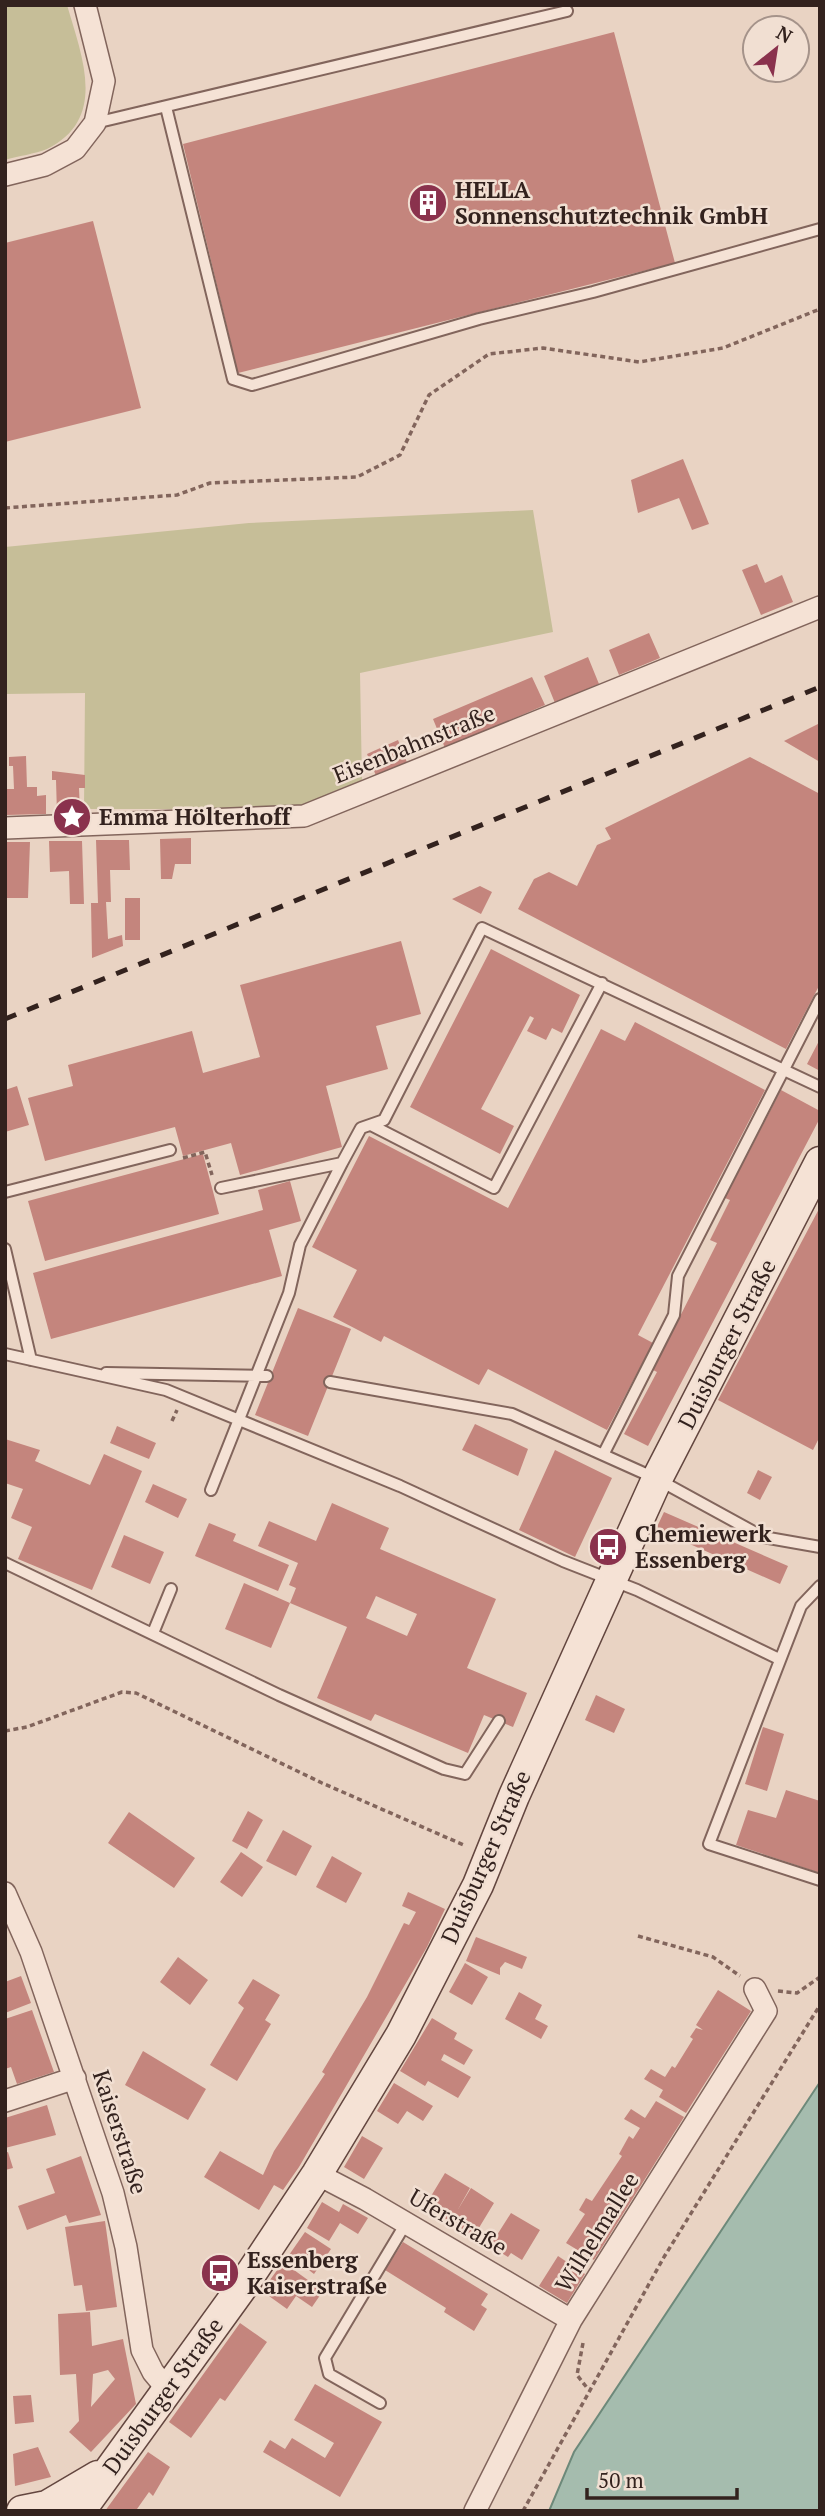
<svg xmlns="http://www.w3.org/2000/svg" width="825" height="2516" viewBox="0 0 825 2516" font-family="'PT Serif',serif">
	<rect width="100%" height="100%" fill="#e9d3c3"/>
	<path fill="#c6be98" d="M5,5H67C81,54 109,119 47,149C35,154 18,156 5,160Z
		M533,510L553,632L360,673L362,782L301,809H84L85,693L5,694V547L249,523Z"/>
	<path fill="#a5bcae" stroke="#6d897a" stroke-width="2" d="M820,2082V2511H549L574,2452Z"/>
	<path fill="#c4857d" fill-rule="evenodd" d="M614,32L675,263L238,373L183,144Z
		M93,221L141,408L5,442V243Z
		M683,459L709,524L692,530L679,498L638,513L631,480Z
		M757,564L765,583L782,575L793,602L761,615L742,570Z
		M649,633L660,658L619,675L609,650Z
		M588,657L599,684L555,703L544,676Z
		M532,677L545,705L445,748L433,719Z
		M820,723V762L784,741Z
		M398,740L408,765L377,778L367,754Z
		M26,756L27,787H37V796L46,795V814L6,815V789H14L13,766H9V757Z
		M750,757L820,794V984L786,1049L518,909L534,879L549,872L577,886L597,845L611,839L605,828Z
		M52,771L85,775V788H79L80,813L57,814L56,780H52Z
		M191,838V864H175L172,879H161L160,839Z
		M96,840H129L130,870H110L111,902H106L108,939L122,935L123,946L92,958L91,903H98Z
		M49,841H82L84,904H70L69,871L50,872Z
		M5,842H30L28,898H5Z
		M480,886L492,892L481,914L452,899Z
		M125,898H140V940H125Z
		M401,941L421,1014L376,1026L388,1069L326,1086L342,1147L240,1175L231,1143L183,1156L175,1127L45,1161L28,1098L73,1086L68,1065L192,1031L203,1073L260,1057L240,985Z
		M491,949L580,995L562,1033L552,1028L546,1040L527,1031L534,1018L530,1016L481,1109L514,1126L500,1154L410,1107Z
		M635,1022L765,1090L638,1335L653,1343L607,1430L488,1369L479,1385L384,1336L381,1342L333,1317L357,1270L312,1247L369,1136L508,1208L601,1029L625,1041Z
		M820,1039V1071L807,1064Z
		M17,1086L29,1125L5,1132V1090Z
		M781,1090L820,1111V1118L648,1446L624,1434L657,1372L653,1370L717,1243L710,1240L730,1200L725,1198Z
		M203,1154L219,1214L45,1261L28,1201Z
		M290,1181L301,1221L269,1230L282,1276L51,1339L33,1273L263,1210L258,1190Z
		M820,1207V1436L813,1450L718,1400Z
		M298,1308L351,1329L308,1436L255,1415Z
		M475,1424L528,1449L518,1476L462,1450Z
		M117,1426L156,1443L149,1459L110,1443Z
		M5,1439L40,1450L35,1461L90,1485L104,1454L142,1471L92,1590L18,1559L32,1527L11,1518L23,1489L5,1483Z
		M555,1450L612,1478L575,1557L519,1530Z
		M758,1470L772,1477L760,1500L747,1493Z
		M153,1484L187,1499L178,1518L145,1502Z
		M332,1503L389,1528L380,1549L496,1599L467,1668L527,1693L513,1727L484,1715L468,1753L375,1714L371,1721L317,1698L347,1627L290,1603L296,1588L289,1585L298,1563L258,1546L269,1521L316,1541ZM376,1596L417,1614L407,1636L366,1618Z
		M664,1512L788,1566L780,1584L656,1529Z
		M209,1523L236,1534L233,1541L289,1565L278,1591L195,1556Z
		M124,1535L164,1552L150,1584L111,1567Z
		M244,1583L290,1603L271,1648L225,1629Z
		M596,1695L625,1709L614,1733L585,1720Z
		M763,1727L784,1734L767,1791L745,1784Z
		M786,1790L820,1801V1873L736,1845L748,1810L776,1818Z
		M248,1811L263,1820L247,1849L232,1841Z
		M129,1812L195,1858L174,1888L108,1843Z
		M283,1830L312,1846L296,1876L266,1861Z
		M241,1852L263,1867L242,1897L220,1882Z
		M332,1856L362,1873L346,1903L316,1887Z
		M408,1892L445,1909L427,1947L299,2167L283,2190L274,2185L259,2210L204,2177L220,2151L263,2175L274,2151L325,2074L322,2072L367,1997L404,1923L409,1925L416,1912L402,1906Z
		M476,1937L527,1957L522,1969L505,1962L500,1968V1975L466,1961Z
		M178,1957L208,1980L190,2005L160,1982Z
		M465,1963L488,1977L472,2005L449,1992Z
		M21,1976L31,2003L5,2013V1982Z
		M253,1979L280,1995L265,2020L271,2024L237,2081L210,2065L244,2008L238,2003Z
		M718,1990L751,2011L686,2113L659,2097L663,2090L644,2079L651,2069L665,2077L672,2066L675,2068L693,2039L690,2037L696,2028L703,2030L696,2025Z
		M519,1992L542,2005L535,2019L548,2026L541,2039L505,2019Z
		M32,2010L54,2072L17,2084L11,2067L5,2069V2019Z
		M432,2018L457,2033L454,2039L473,2050L464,2065L444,2054L441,2060L471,2077L458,2098L428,2081L425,2086L400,2071Z
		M143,2051L206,2089L188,2120L125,2085Z
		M394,2083L433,2106L423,2121L407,2111L398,2124L377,2111Z
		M656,2101L684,2117L594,2260L566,2243L585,2214L579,2210L586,2198L592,2201L622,2156L619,2154L629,2136L633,2139L640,2128L624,2119L631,2109L645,2118Z
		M47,2105L56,2135L5,2148V2118Z
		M362,2136L383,2148L364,2179L344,2167Z
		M8,2152L13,2168L5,2170V2153Z
		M81,2156L101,2215L69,2223L66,2215L27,2230L18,2206L55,2193L46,2169Z
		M445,2173L470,2188L457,2211L471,2188L494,2203L474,2236L425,2206Z
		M322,2202L339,2212L343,2204L368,2218L358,2234L340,2223L329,2241L307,2228Z
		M511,2213L540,2230L522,2260L511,2253L508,2257L490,2246Z
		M105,2221L117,2307L86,2311L82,2285L74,2286L65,2227Z
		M305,2232L331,2249L314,2274L289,2255Z
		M403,2242L488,2294L481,2305L487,2309L474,2331L444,2312L446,2308L385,2270Z
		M558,2256L585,2274L567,2303L539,2286Z
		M283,2262L323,2291L312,2307L296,2296L287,2309L262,2291Z
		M90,2312L92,2346L123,2339L136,2404L91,2452L69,2432L79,2421L76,2374L60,2375L58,2314ZM108,2370L115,2379L91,2407L93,2374Z
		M240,2323L267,2342L225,2401L220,2398L191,2438L169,2422Z
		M315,2384L382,2422L340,2497L263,2452L270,2440L285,2449L292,2438L325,2458L334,2443L294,2420Z
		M31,2395L34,2422L15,2424L13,2396Z
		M38,2447L51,2477L15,2486L13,2454Z
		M148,2452L170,2467L153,2496L149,2492L137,2509L140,2511H105Z"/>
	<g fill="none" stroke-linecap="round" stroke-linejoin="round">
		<g stroke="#82655c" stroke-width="14">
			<path id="lane" d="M166,107L233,379L252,385L479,319L593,292L820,229
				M95,123L567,11
				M371,1125L494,1188L602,983
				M221,1188L342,1163L361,1128L384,1120L482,928L820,1087
				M5,1192L170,1150
				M5,1249L31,1360
				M5,1354L166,1390L400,1486L563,1561L637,1590L779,1659
				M106,1373L267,1376
				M330,1382L512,1414L657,1479L763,1537L820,1547
				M604,1453L674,1315L678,1276L820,999
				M211,1490L289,1293L300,1245L342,1163
				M5,1563L279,1695L444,1769L465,1774L499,1721
				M820,1586L801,1606L709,1844L820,1880
				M153,1633L171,1589
				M380,2403L329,2374L325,2358L406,2223"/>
		</g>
		<g stroke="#82655c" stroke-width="24">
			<path id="street" d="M5,175L45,165L75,149L95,123L104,81L85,5
				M5,828L304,816L820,607
				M5,1893L31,1952L113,2193L126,2247L142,2350L153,2372L168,2390
				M5,2101L75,2078
				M317,2174L365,2199L571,2320
				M475,2511L571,2320L766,2011L755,1989"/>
		</g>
		<g stroke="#63463f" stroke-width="33">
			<path id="secondary" d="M22,2511L47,2506L98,2476
				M80,2511L242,2287L317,2174L401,2035L478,1885L514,1796L657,1479L820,1162"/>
		</g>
		<path stroke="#82655c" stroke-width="3.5" stroke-dasharray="5 3.5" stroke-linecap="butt" d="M5,508L177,495L210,483L357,477L400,455L429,395L489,354L543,348L639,362L723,348L820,309
			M183,1158L205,1152L212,1175
			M172,1421L177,1410
			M5,1731L27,1727L122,1692L136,1693L322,1783L466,1846
			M638,1936L713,1957L740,1976
			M778,1991L797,1993L820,1977
			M583,2343L577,2375L588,2389
			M523,2511L664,2257L820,2005"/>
		<use href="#lane" stroke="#f5e2d5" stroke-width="10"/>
		<use href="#street" stroke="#f5e2d5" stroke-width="21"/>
		<use href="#secondary" stroke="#f5e2d5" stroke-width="30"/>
		<path stroke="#33221e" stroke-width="5" stroke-dasharray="12 12" stroke-linecap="butt" d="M5,1019L820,687"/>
	</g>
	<defs>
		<g id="building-disc" transform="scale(2.0125)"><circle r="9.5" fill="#8a324d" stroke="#f1dfd2"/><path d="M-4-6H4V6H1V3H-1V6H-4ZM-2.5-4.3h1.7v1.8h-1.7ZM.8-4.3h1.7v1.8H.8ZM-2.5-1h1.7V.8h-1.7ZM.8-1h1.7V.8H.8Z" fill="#fff"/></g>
		<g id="sight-disc" transform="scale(2.0125)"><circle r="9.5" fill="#8a324d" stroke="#f1dfd2"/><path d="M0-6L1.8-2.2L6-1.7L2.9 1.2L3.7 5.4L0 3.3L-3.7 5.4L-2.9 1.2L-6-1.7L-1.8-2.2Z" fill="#fff"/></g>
		<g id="bus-disc" transform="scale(2.0125)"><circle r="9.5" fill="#8a324d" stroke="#f1dfd2"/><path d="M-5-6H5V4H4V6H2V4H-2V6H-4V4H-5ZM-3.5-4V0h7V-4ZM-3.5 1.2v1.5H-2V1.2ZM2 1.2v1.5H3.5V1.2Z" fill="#fff"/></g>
	</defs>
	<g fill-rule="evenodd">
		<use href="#building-disc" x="428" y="203"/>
		<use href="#sight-disc" x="72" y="817"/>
		<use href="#bus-disc" x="608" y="1547"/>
		<use href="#bus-disc" x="220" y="2273"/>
	</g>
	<g text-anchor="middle" stroke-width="5" stroke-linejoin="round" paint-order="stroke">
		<g font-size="23" font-weight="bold" fill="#33221e" stroke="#f1dfd2" text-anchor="start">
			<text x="455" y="198">HELLA<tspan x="455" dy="26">Sonnenschutztechnik GmbH</tspan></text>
			<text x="99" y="825">Emma Hölterhoff</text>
			<text x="635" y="1542">Chemiewerk<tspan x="635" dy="26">Essenberg</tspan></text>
			<text x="247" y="2268">Essenberg<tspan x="247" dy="26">Kaiserstraße</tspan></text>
		</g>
		<g font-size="23" fill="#33221e" stroke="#f1dfd2">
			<text transform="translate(414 744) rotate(-22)" y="8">Eisenbahnstraße</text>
			<text transform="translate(727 1344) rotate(-63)" y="8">Duisburger Straße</text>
			<text transform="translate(486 1857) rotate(-66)" y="8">Duisburger Straße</text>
			<text transform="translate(120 2132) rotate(72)" y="8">Kaiserstraße</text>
			<text transform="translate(458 2222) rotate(30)" y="8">Uferstraße</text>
			<text transform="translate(597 2232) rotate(-58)" y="8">Wilhelmallee</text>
			<text transform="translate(163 2396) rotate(-54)" y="8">Duisburger Straße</text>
		</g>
	</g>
	<rect width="825" height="2516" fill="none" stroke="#33221e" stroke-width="14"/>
	<g transform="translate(776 49) rotate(30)"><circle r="33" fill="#f1dfd2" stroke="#a5938a" stroke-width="2"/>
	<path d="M0-5L12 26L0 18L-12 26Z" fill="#8a324d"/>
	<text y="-10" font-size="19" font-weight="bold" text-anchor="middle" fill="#33221e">N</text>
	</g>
	<path d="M587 2488v10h150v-10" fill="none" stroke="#33221e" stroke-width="3.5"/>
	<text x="598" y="2488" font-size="21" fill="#33221e" stroke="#f1dfd2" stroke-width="5" paint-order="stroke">50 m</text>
</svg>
